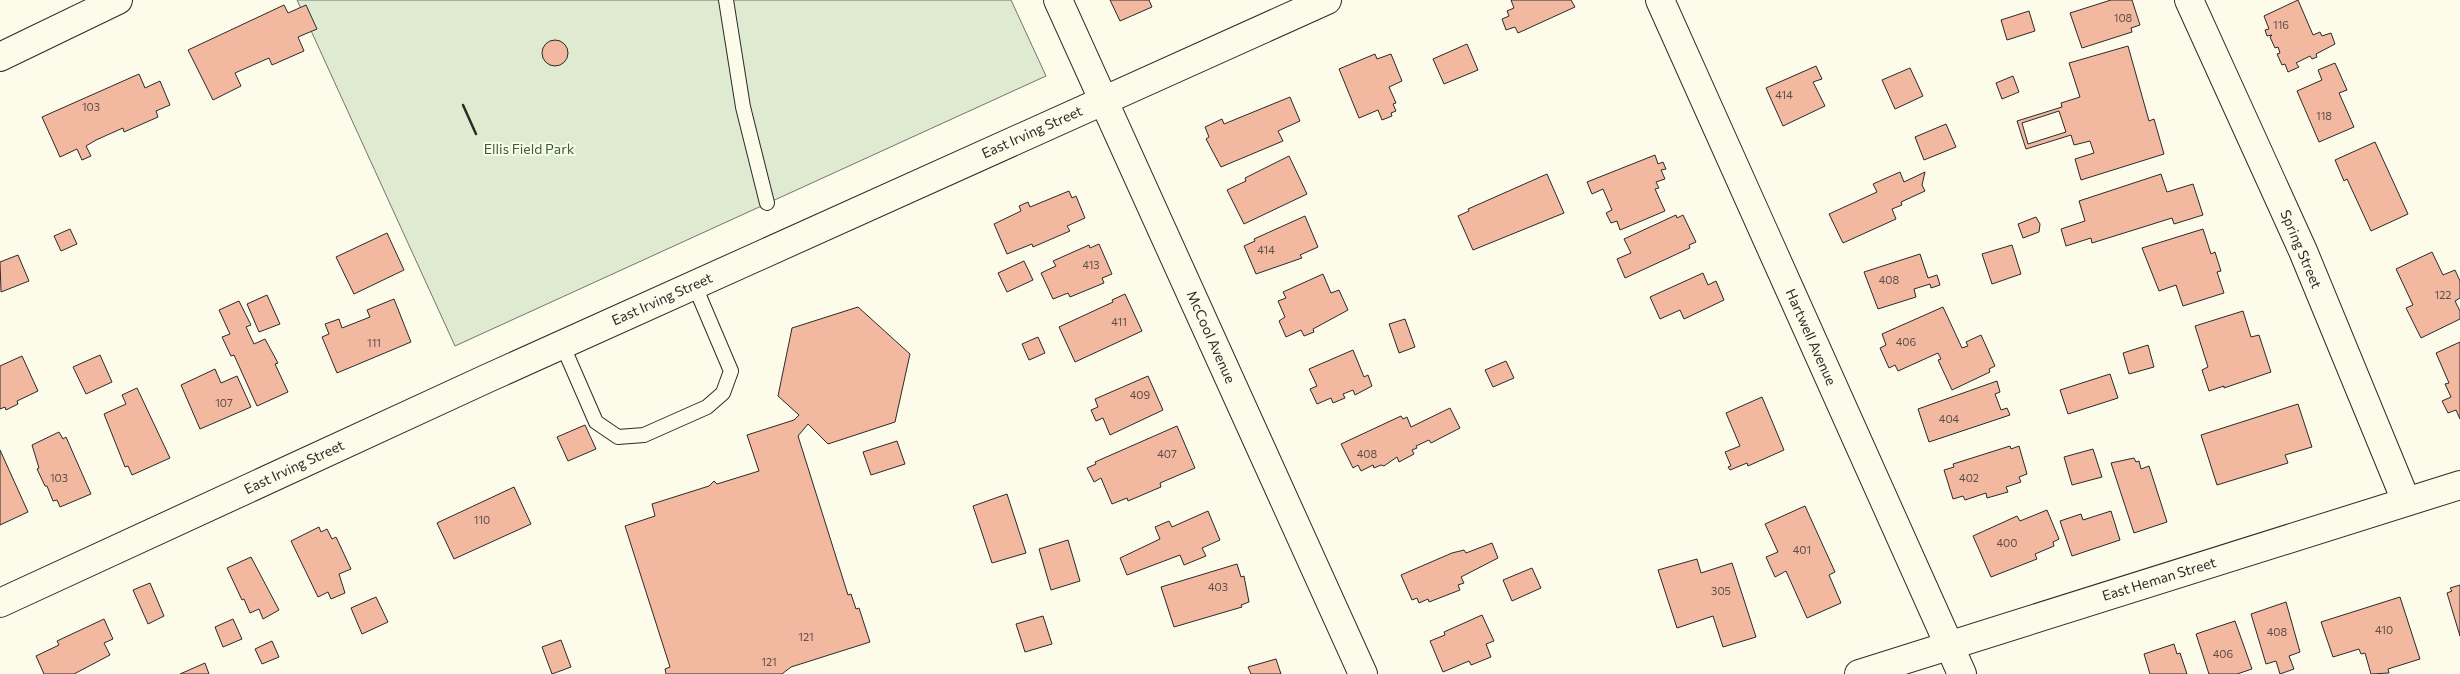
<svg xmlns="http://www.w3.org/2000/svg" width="2460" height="674" viewBox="0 0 2460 674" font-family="Commissioner,sans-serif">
	<rect width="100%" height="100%" fill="#fdfbea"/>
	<path fill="#deebd1" stroke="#74746e" d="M297,0H1011L1046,76L455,346Z"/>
	<path fill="#f2b8a0" stroke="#2b2b2b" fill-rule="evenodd" d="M1110,0H1149L1152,7L1120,21Z
		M1511,0H1571L1575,7L1518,33L1515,27L1506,30L1502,19L1509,16L1507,11L1514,8Z
		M2111,0H2132L2140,25L2131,28L2132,32L2082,48L2070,13Z
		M2298,0L2313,35L2320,32L2322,36L2331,33L2335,44L2316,54L2317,57L2312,59L2310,56L2296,63L2299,67L2288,72L2285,64L2282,65L2277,54L2280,53L2278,47L2275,48L2270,37L2272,35L2267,36L2265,30L2269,29L2264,16Z
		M284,5L288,13L306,5L317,29L298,37L304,51L272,65L269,58L235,73L241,86L213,100L188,50Z
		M2029,11L2035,31L2007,40L2001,20Z
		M542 53a13 13 0 1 1 26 0a13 13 0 1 1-26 0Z
		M1467,44L1478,70L1444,84L1433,59Z
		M2128,46L2149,121L2154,119L2164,154L2081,180L2075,159L2094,153L2090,141L2074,145L2071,135L2026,149L2017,121L2062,107L2061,103L2080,97L2069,63ZM2059,111L2066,132L2028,144L2022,123Z
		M1375,54L1377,59L1391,54L1402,81L1389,87L1396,103L1393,104L1396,111L1391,113L1392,116L1382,120L1378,110L1359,118L1339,69Z
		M2335,63L2347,90L2339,93L2354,127L2319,142L2297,91L2322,80L2318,70Z
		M1816,66L1822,79L1813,82L1825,106L1783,126L1766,88Z
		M1910,68L1923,96L1895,109L1882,80Z
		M139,74L145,88L160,81L170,105L156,111L158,117L124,132L123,128L96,140L86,146L91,156L82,160L77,149L60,157L42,117Z
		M2013,76L2019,92L2002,99L1996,83Z
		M1290,97L1300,121L1278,131L1283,141L1221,167L1206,139L1209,137L1205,127L1222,119L1224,124Z
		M1946,124L1956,147L1924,160L1915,137Z
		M2375,142L2408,214L2371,231L2347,179L2344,181L2335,160Z
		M1655,155L1658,164L1663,162L1666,169L1661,170L1665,179L1656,182L1659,188L1655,189L1665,211L1620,230L1617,221L1611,223L1606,213L1612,210L1603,189L1592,194L1587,182Z
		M1289,156L1307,194L1244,224L1227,190L1246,181L1245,178Z
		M1900,172L1904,182L1925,172L1922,185L1925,191L1901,202L1902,205L1892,209L1896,219L1843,243L1829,214L1877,192L1873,184Z
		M1547,174L1564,213L1473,250L1458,216L1469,211L1468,209Z
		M2161,174L2167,192L2193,184L2203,215L2174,224L2172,218L2092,243L2091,238L2066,246L2061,229L2085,221L2079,201Z
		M1069,191L1072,198L1076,196L1085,218L1067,226L1070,231L1033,247L1032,244L1007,254L994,224L1021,211L1019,206L1028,202L1030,207Z
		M1676,215L1677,218L1683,215L1696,242L1689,245L1690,248L1625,278L1617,259L1631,253L1624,239Z
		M1305,216L1318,247L1300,255L1302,258L1256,274L1244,246L1255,241L1254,239Z
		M2036,217L2040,224L2039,232L2023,238L2018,224Z
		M70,229L77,244L61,251L54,236Z
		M2203,229L2211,254L2215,252L2221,271L2217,272L2224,293L2183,306L2176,285L2159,291L2142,248Z
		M387,233L404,270L354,294L336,257Z
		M1099,244L1112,274L1102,278L1104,283L1070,297L1068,293L1053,299L1041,273L1056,266L1053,261L1089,245L1090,248Z
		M2012,245L2021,274L1992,284L1982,254Z
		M2432,252L2443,275L2455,270L2460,281V298L2455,301L2460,311V319L2421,338L2406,308L2413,305L2396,269Z
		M1920,254L1928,278L1937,275L1940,285L1931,288L1930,284L1914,289L1916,297L1878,309L1864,272Z
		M18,255L29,281L1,292L0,262Z
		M1024,261L1033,280L1007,292L998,273Z
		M1703,273L1708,285L1716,281L1724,300L1684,319L1680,310L1660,319L1650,297Z
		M1323,274L1331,293L1339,290L1348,310L1313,329L1314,332L1304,336L1301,330L1286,337L1279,321L1285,317L1278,301L1286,298L1283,292Z
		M1125,294L1142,331L1075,362L1059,327L1113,302L1112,300Z
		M267,295L280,324L259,332L247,304Z
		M394,299L411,342L337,373L322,337L329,334L325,324L339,319L342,328L370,317L367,310Z
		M239,301L251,325L246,327L254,344L265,339L278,363L275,364L288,392L257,406L234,355L231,356L222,337L230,334L219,310Z
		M858,307L910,354L895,422L828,444L808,424L798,436L848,595L851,594L856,609L859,608L870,642L791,667L782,674H666L665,669L670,667L625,526L655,516L652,504L709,486L714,481L717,484L759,471L747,435L794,420L799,415L778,396L792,328Z
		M1943,307L1962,348L1968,346L1966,342L1981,335L1995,366L1989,369L1990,372L1952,390L1938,360L1941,359L1938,353L1898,371L1895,365L1889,368L1880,348L1886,345L1882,334Z
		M2243,311L2251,337L2259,335L2271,372L2224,388V386L2209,391L2202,370L2208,367L2195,326Z
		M1405,319L1415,347L1399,353L1389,324Z
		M1038,337L1045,353L1029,360L1022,344Z
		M2460,342V419L2456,410L2448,413L2442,401L2451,397L2445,384L2449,383L2436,353Z
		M2148,345L2154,367L2129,374L2123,353Z
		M1353,350L1364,377L1368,375L1372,386L1355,395L1353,390L1343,394L1345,398L1333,403L1331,398L1317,404L1310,389L1317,386L1309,369Z
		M100,355L112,382L86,394L73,367Z
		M22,356L38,391L17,401L18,404L6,410L5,407L0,409V366Z
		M1506,361L1514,378L1493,387L1485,370Z
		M215,369L221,383L237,376L251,407L200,429L181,385Z
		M2110,374L2118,398L2068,414L2060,390Z
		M1148,376L1163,410L1110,435L1103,418L1096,421L1091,410L1098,407L1095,399Z
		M1997,381L2000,392L1995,394L2001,410L2007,408L2010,415L1929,442L1918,409Z
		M137,388L170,458L132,475L128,466L125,467L104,414L126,404L122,395Z
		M1762,397L1784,450L1748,466L1747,463L1730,470L1728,467L1731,466L1725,452L1740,446L1726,413Z
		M2298,404L2312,447L2285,455L2288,463L2217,485L2201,435Z
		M1450,408L1460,428L1431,443L1429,440L1416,446L1417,448L1412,450L1414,454L1399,462L1397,457L1384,466L1381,465L1374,468L1373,465L1361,471L1358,465L1353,468L1341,444L1401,416L1403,419L1407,417L1411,427Z
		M585,425L596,449L568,461L557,437Z
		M1177,426L1195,468L1160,483L1161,487L1128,501L1127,498L1112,504L1101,478L1094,482L1087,468L1096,464L1095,462Z
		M59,432L63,439L66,437L91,494L60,507L57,500L53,501L47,486H45L37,469L39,468L32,445Z
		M897,441L905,464L871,475L863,452Z
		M2010,446L2011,449L2019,446L2027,474L2019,477L2021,482L2006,487L2008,492L1987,498L1986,493L1965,500L1963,496L1953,499L1944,470L1954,467L1953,464Z
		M2093,449L2102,477L2072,485L2064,457Z
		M0,450L28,512L0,525Z
		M2134,458L2136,462L2139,461L2141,469L2149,466L2167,522L2134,533L2111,463Z
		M514,487L531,524L454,559L437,523Z
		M1007,494L1026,553L992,563L973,506Z
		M1805,506L1835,572L1829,575L1841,603L1807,618L1786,571L1775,577L1766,557L1778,552L1765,524Z
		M2047,510L2059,539L2053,542L2054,546L2035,554L2037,559L1991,577L1973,536L2017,516L2020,521Z
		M1208,511L1220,540L1202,548L1206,556L1184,565L1180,555L1127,575L1120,558L1160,539L1155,527L1169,521L1172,527Z
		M2111,511L2120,540L2072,556L2060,521L2081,514L2083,520Z
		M319,527L321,532L327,529L332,539L336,537L351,569L339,574L345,593L331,599L328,592L318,597L291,541Z
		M1068,540L1080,581L1051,590L1039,549Z
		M1492,543L1498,558L1461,577L1464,583L1458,585L1460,590L1429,602L1428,599L1419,603L1417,598L1412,600L1401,575L1452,553L1464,550L1466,553Z
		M251,557L279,610L263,619L259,609L250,613L244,599L242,600L227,568Z
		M1697,559L1701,573L1732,563L1756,637L1723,647L1713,616L1677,628L1658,570Z
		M1237,564L1241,577L1244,576L1249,602L1241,605L1242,607L1174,627L1161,587Z
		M1532,568L1541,588L1512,601L1503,580Z
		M150,583L164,616L148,624L133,590Z
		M2460,585V636L2447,593L2452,591L2450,588Z
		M376,597L388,622L362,634L351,608Z
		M2400,597L2420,659L2388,669L2389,673L2371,674L2365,653L2361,654L2359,649L2333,657L2321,622Z
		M2286,602L2300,652L2289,656L2294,669L2280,674L2276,661L2266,664L2251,614Z
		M1482,615L1494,641L1486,644L1491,657L1471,665L1469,661L1443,672L1430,641L1445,635L1444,632Z
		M1043,616L1052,644L1025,652L1016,624Z
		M104,619L113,639L104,643L110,655L74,674H44L36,656L59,645L57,641Z
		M233,619L242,639L223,647L215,627Z
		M2235,621L2252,669L2237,674H2209L2196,634Z
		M561,640L571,667L552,674L542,647Z
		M272,641L279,657L262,664L255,649Z
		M2174,644L2177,654L2180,653L2187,674H2150L2144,654Z
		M1276,659L1281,674H1251L1248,667Z
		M205,663L209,674H180Z"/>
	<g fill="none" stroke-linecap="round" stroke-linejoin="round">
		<g stroke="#2b2b2b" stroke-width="16">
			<path id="service" d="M726,0L743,107L767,203
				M562,344L596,422L618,437L644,435L707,407L723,393L731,371L694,284"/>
		</g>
		<g stroke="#2b2b2b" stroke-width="30">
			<path id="minor" d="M1058,0L1363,674
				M2189,0L2303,251L2406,501
				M0,57L118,0
				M0,603L488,378L1327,0
				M1859,674L2460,485"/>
		</g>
		<g stroke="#2b2b2b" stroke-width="30">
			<path id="tertiary" d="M1660,0L1962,674"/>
		</g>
		<use href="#service" stroke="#fdfbea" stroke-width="14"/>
		<use href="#minor" stroke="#fdfbea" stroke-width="28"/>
		<use href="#tertiary" stroke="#fdfbea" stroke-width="28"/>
		<path stroke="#2b2b2b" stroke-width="2.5" d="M463,105L476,134"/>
	</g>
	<g text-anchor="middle" stroke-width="4" stroke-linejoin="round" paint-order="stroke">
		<g font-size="11" fill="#5d4e48">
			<text x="2123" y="22">108</text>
			<text x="2281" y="29">116</text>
			<text x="1784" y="99">414</text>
			<text x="91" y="111">103</text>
			<text x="2324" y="120">118</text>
			<text x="1266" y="254">414</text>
			<text x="1091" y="269">413</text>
			<text x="1889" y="284">408</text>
			<text x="2443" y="299">122</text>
			<text x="1119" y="326">411</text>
			<text x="1906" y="346">406</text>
			<text x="374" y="347">111</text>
			<text x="1140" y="399">409</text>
			<text x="224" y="407">107</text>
			<text x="1949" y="423">404</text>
			<text x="1167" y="458">407</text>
			<text x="1367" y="458">408</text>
			<text x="59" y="482">103</text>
			<text x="1969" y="482">402</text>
			<text x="482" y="524">110</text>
			<text x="2007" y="547">400</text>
			<text x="1802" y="554">401</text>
			<text x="1218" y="591">403</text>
			<text x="1721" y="595">305</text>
			<text x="2384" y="634">410</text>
			<text x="2277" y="636">408</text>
			<text x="806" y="641">121</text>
			<text x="2223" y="658">406</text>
			<text x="769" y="666">121</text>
		</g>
		<g font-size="14" fill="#2b2b2b" stroke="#fdfbea">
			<text transform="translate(1032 132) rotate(-24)" y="5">East Irving Street</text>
			<text transform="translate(2301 249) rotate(67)" y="5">Spring Street</text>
			<text transform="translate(662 299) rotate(-24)" y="5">East Irving Street</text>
			<text transform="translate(1211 337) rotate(66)" y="5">McCool Avenue</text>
			<text transform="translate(1811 337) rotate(66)" y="5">Hartwell Avenue</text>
			<text transform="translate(294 467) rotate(-25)" y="5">East Irving Street</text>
			<text transform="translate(2159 579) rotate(-17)" y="5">East Heman Street</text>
		</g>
		<g font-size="14" fill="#34623c" stroke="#fdfbea">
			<text x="529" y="154">Ellis Field Park</text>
		</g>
	</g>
</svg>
